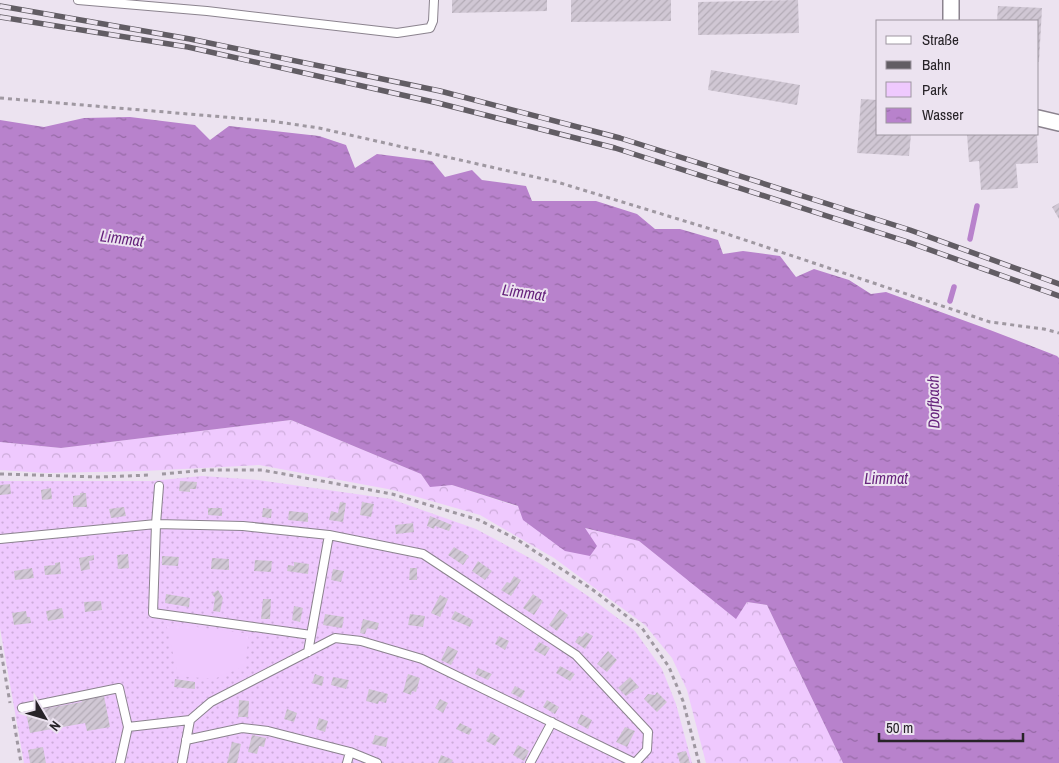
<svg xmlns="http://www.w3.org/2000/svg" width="1059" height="763" viewBox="0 0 1059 763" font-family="'Archivo Narrow',sans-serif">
	<defs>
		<pattern id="grass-dots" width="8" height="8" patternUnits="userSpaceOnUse" patternTransform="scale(1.25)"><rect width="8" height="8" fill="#efc9fe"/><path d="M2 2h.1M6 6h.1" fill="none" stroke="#cdacda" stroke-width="1.8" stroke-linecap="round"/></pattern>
		<pattern id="forest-crowns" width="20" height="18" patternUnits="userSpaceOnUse" patternTransform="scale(1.25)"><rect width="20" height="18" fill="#efc9fe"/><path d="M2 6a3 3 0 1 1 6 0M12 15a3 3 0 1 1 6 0" fill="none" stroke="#cdacda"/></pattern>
		<pattern id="water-ripples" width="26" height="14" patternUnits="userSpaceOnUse" patternTransform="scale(1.25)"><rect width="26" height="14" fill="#b882cc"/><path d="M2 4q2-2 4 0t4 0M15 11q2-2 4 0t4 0" fill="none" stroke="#966aa6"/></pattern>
		<pattern id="building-hatch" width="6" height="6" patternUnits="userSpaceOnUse" patternTransform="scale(1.25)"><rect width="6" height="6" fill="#d0c7d4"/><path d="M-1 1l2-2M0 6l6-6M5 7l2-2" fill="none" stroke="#b3abb6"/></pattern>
	</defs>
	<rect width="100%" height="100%" fill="#ece3f0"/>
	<path fill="url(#grass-dots)" d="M202,476L258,480L391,499L476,529L539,563L588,596L635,631L662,669L676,704L692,763H24L0,628V481H151Z"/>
	<path fill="url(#forest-crowns)" d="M291,420L421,474L430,486L452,485L584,528L639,541L736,618L747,602L767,605L843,763H706L687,690L672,658L645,625L554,558L480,515L393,490L259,465L144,471L46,473L0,470V442L61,448Z"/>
	<path fill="#efc9fe" d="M166,623L249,634L245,666L214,679L178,676Z"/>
	<path fill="url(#water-ripples)" d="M130,117L195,125L210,140L229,126L319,136L346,145L355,168L377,154L432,161L445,177L472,170L482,180L526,186L532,201H596L637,214L655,229H680L718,240L723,254L743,251L780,256L796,277L814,269L849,280L871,294L886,292L990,330L1057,356L1059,358V763H843L767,605L747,602L736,619L639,541L585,528L597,546L590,556L565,551L523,520L518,506L452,485L430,487L421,474L291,420L61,448L0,442V120L44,127L84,118Z"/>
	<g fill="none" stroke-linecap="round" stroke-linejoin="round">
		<path stroke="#b882cc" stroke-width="5.5" d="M970,239L977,206
			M950,301L954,287"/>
	</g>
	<path fill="url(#building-hatch)" d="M452,0H547V11L452,13Z
		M571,0H671V21L571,22Z
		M798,0L799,33L698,35V2Z
		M998,6L1042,8L1039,62H1038V21H997Z
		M711,70L800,85L797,105L708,90Z
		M861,99L878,100V134H911L909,156L857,153Z
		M967,134H1037L1038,163L1016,164L1018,188L981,190L979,161L969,162Z
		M1059,203V219L1052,207Z
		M180,481L197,482L196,489H190V492L179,491Z
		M10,484L11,494L0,495V485Z
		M51,488L52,499L42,500L41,490Z
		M80,493H86L87,507H73V496L80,495Z
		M340,502L346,503L343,522L329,520L331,511L338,513Z
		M362,502L374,504L371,517L360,515Z
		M124,507L126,516L111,518L109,509Z
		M208,508H222V516L208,515Z
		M263,508L272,509L271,518L262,517Z
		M289,511L308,513V522L288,520Z
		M430,516L452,525L449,531L435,526L434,529L427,526Z
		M413,523L414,532L396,534L395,525Z
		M454,547L469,556L463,565L448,555Z
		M128,554L129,568L118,569L117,555Z
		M94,555V560L89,561L90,569L81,571L79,558Z
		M162,556L179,557L178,566L162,565Z
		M212,558L229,559V570L211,569Z
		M255,560L272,561L271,572L254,571Z
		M478,561L492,571L485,580L472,571Z
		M60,562L61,574L45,575L44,566L55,565V563Z
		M294,562L309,564L308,574L287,571L288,565L294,566Z
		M32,568L34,578L15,580L14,571Z
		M410,568H417V580H409Z
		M333,569L344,571L341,582L331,580Z
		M514,576L521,580L511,596L501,590L507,582L510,583Z
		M218,590L223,598L220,612L213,611L215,598L212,594Z
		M166,594L190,598L189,607L165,603Z
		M533,594L543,601L534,615L523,608Z
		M440,595L448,599L440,617L431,613Z
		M263,599H271L270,619H261Z
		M101,601L102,610L85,612L84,602Z
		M294,606L303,608L300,622L292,620Z
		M62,608L64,618L48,621L46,611Z
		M560,609L568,615L557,631L549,625Z
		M26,611L27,617H30L31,623L14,625L12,613Z
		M455,611L473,620L470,627L451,619Z
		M325,614L344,617L342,628L323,625Z
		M410,614L425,616L423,627L408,625Z
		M363,619L379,623L377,630L367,628L365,634L360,633Z
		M586,632L593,636L585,649L575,642L579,636L582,637Z
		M499,636L509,641L505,650L495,644Z
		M539,642L550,648L545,656L534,650Z
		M448,646L458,651L451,665L441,660Z
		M608,651L617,660L607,672L597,664Z
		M560,666L575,674L570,681L556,673Z
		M478,668L492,674L488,680L475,674Z
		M315,674L324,677L322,686L312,683Z
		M408,674L420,678L416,692L412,691L411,695L403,692Z
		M333,677L349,680L346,689L331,685Z
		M630,677L639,687L626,696L618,688Z
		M175,679L195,682V689L174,687Z
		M515,686L525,691L521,698L511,693Z
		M369,689L388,694L386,703L379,701L378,704L366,701Z
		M657,692L667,702L657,712L644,699L648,694L655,695Z
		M104,696L110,727L87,731L85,723L30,733L26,712L82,702L81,700Z
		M440,699L448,703L443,713L435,708Z
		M239,700L249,701L248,717H238Z
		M547,700L559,707L555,714L543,707Z
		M287,709L297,713L294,722L284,719Z
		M581,714L592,720L588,729L577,723Z
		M319,718L328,721L325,732L316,729Z
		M460,723L472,729L469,735L456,729Z
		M625,727L635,731L627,747L616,742Z
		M491,732L500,738L495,746L486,741Z
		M252,735L266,738L264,747L259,746L257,754L248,752Z
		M375,735L388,738L386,747L372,744Z
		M232,742L241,744L237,763H227Z
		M518,745L529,751L524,761L513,755Z
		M43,747L46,763H30L28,750Z
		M686,751L690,763H680L677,753Z
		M441,755L453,760L451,763H438Z"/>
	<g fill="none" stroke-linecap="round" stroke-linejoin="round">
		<g stroke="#8b838e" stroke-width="10">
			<path id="lane" d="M78,0L207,11L397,33L430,28L433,21L434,0
				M159,486L156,524L153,613L311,635
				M0,539L156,524L243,526L329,535L308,652
				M22,708L119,688L128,727L190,720
				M186,740L242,728L268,731L350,752L377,763
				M120,763L128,727
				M182,763L190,720L211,702L335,638L361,641L422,659L635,763L647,750L648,732L576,655L423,554L329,535
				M347,763L350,752
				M530,763L552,722"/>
		</g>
		<g stroke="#8b838e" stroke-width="18">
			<path id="street" d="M951,21V0
				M1038,118L1059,123"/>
		</g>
		<path stroke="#9f98a1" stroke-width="3" stroke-dasharray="4 4" stroke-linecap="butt" d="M0,98L271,121L319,128L557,182L727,234L990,322L1044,329L1059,333
			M0,474L100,477L151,475
			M162,474L207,470H262L392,494L479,520L518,540L593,590L642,628L669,667L683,701L699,763
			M0,646L10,703
			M13,717L21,763"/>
		<use href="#lane" stroke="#fff" stroke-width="8"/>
		<use href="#street" stroke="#fff" stroke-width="15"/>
		<g stroke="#625d64" stroke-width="5.5">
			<path id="rail" d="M0,6L190,39L440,91L620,138L910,230L1059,284
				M0,17L188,47L438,103L615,148L908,242L1059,296"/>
		</g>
		<use href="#rail" stroke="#ece3f0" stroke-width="4" stroke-dasharray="11" stroke-linecap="butt"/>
	</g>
	<g text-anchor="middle" stroke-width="4" stroke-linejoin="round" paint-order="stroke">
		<g font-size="16" font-style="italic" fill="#66237c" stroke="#ece3f0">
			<text transform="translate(122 238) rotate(7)" y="6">Limmat</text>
			<text transform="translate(524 292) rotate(8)" y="6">Limmat</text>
			<text transform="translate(933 402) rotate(-91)" y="6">Dorfbach</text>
			<text x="886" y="484">Limmat</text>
		</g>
	</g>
	<rect x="876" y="20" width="162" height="115" fill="#ece3f0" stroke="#9d96a0"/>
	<rect x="886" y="36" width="25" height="8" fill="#ffffff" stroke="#9d96a0"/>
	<text x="922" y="45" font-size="15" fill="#272328">Straße</text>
	<rect x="886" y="61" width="25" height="8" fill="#625d64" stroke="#9d96a0"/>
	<text x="922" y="70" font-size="15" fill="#272328">Bahn</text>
	<rect x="886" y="82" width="25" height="15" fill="#efc9fe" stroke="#9d96a0"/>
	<text x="922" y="95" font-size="15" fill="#272328">Park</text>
	<rect x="886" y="108" width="25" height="15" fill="url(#water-ripples)" stroke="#9d96a0"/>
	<text x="922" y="120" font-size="15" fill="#272328">Wasser</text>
	<g transform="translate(45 718) rotate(128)" stroke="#ece3f0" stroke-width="4" paint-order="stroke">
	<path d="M0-4L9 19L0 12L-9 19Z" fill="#272328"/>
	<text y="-8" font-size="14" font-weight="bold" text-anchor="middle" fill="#272328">N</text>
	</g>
	<path d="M879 733v8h144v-8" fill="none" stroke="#272328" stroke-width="2.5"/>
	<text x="886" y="733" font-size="15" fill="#272328" stroke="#ece3f0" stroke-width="4" paint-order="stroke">50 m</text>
</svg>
